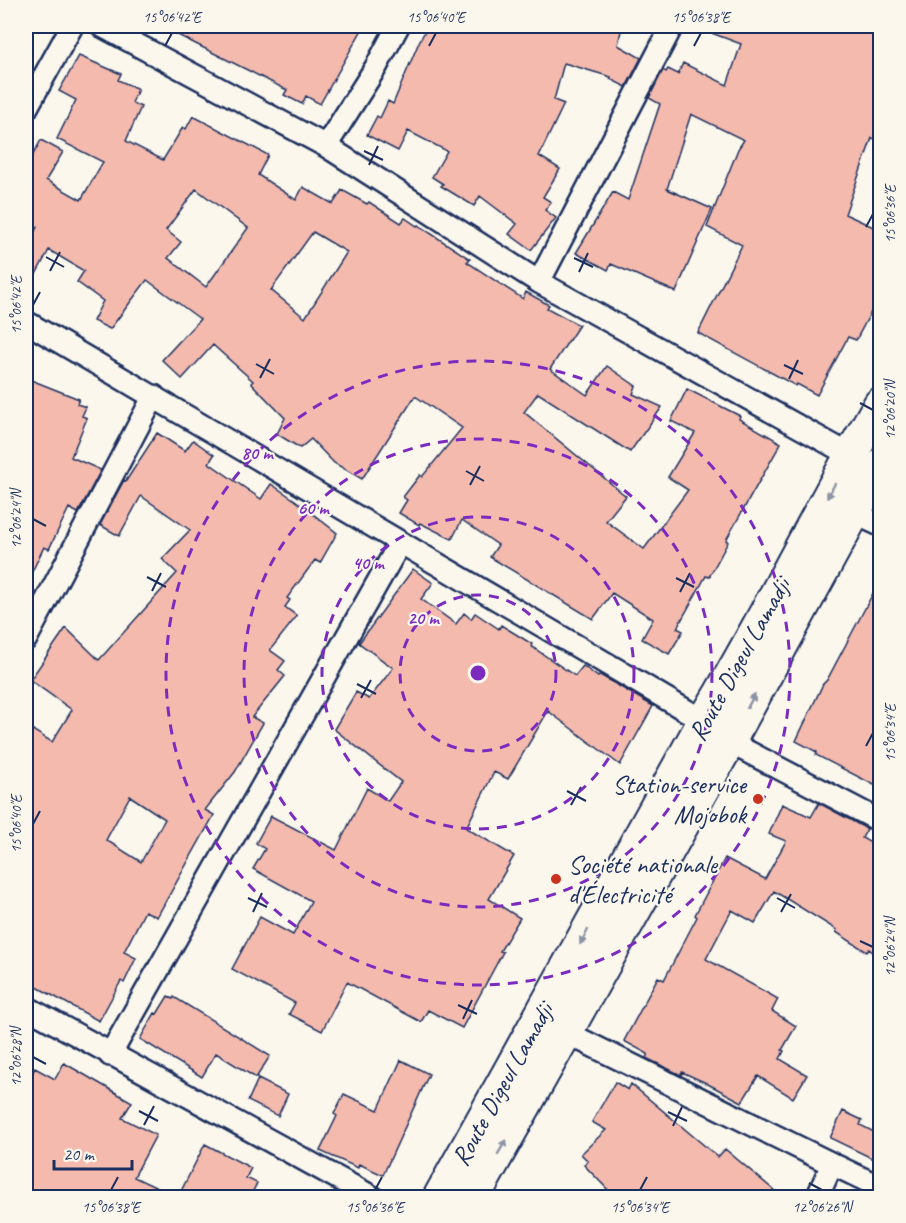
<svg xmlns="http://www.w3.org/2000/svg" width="906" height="1223" viewBox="0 0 906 1223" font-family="Caveat,sans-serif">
	<rect width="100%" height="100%" fill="#fbf7ec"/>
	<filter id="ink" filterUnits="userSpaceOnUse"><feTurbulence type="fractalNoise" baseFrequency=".0167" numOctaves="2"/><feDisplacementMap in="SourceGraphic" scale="12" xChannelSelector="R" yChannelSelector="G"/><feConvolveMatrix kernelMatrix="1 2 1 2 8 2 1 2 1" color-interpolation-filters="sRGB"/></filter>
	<g filter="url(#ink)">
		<path fill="#f4baae" stroke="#1b2f5e" stroke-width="1.5" fill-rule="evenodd" d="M160,26H364L320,104L306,96L302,104L284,95L287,90Z
			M428,26H622L618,45L641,58L626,87L610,79L611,77L564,63L554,100L564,104L539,156L560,169L543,197L551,202L545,210L556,218L531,250L509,234L517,224L480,196L474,206L441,186L443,184L432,177L447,151L408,131L398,151L367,135L377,116L380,118L388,101L393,104L419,42Z
			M698,26H880V140L872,138L845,214L880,230V295L856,340L848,337L817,395L797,384L796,386L698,333L742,245L707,227L738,149L744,140L691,114L667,189L712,209L676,292L611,264L608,270L576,253L613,192L628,200L660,104L649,98L663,70L666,72L668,69L678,74L683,63L727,85L741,44L698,28Z
			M79,56L121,74L118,80L138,89L132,103L141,107L126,141L163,160L183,127L186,129L193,116L268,155L258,175L296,200L303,187L333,204L342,190L367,204L369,202L401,223L405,218L417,226L418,225L470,259L467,262L523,299L526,292L549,305L547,308L579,325L550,369L587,395L607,366L636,386L633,394L662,407L630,452L538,393L524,412L626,496L606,521L644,549L688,490L668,477L695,433L671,421L687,389L740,416L739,419L781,443L726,540L728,542L709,577L706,576L677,628L683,631L669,654L642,639L653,619L612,593L593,619L490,557L498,545L462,520L452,539L420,523L419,525L399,513L407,500L403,497L420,475L422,477L462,428L415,396L362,479L334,463L311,439L300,448L277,434L285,418L251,383L253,381L213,345L182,379L162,360L200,319L147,280L110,329L93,321L103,301L77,282L84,271L49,250L26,293V249L37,227L26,221V168L41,140L63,152L46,180L81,200L103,162L57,139L76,100L59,91ZM196,189L248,228L206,287L168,258L181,242L166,230ZM313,232L347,252L305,318L271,290Z
			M26,378L79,399L77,404L86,407L82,416L87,418L71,457L101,470L78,513L69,508L49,549L44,547L26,584Z
			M157,433L185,451L193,440L214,455L209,463L261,499L271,484L295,500L337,533L320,563L315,560L287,598L290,600L285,607L297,616L270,650L285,661L278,670L285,676L252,717L263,723L235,772L205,810L214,815L157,917L145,911L124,952L136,958L124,983L121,981L99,1021L26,981V726L52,742L72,710L30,680L66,628L99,660L177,573L162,559L190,530L141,496L119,536L100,525L124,480L126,481ZM130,796L165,819L141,862L106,840Z
			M413,569L433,583L421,599L456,624L464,613L471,619L475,613L499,629L501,625L532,644L531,646L575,676L583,666L598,677L600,675L653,706L620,765L548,711L508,779L494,772L466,828L514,856L489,899L520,918L500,951L503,952L462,1028L428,1010L421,1022L347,982L322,1031L289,1014L295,1003L232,969L260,917L293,935L311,901L253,869L265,849L256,843L271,816L336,850L367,788L388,801L401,782L334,729L356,692L369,699L393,668L359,643Z
			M880,580V788L816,755L817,752L796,741L823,684L827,680Z
			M819,803L867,829L862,838L880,848V958L869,949L867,952L836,932L837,930L774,891L755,923L732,910L706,959L778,999L772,1011L796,1026L782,1050L784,1051L780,1059L807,1075L793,1098L758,1076L742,1102L704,1082L682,1072L681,1075L646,1058L648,1054L624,1041L658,977L664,980L697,917L695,915L725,858L765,879L786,841L769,834L782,804L811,817Z
			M168,996L173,999L174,997L270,1056L256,1078L216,1053L202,1077L140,1039L155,1013L157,1014Z
			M401,1060L429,1074L383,1175L359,1164L358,1168L320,1151L337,1116L334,1114L344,1094L378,1110Z
			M64,1063L132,1102L122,1118L156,1135L134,1177L176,1197H26V1083L35,1068L55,1079Z
			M258,1079L288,1094L278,1116L248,1101Z
			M615,1082L628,1090L631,1084L718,1157L725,1149L782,1197H615L584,1165L588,1161L581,1154L606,1130L592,1122Z
			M843,1111L862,1120L860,1125L880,1135V1162L830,1138Z
			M205,1144L251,1168L246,1178L257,1183L250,1197H178Z"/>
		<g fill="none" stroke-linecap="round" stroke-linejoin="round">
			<g stroke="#1b2f5e" stroke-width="26">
				<path id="minor" d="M102,26L326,146L539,282L850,455
					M26,109L72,26
					M326,146L376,67L398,26
					M539,282L672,26
					M26,322L704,721L729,742L880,821
					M854,513L880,525
					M26,639L154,396
					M26,1007L374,1198
					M567,1033L832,1164L817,1198
					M110,1055L400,543
					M832,1164L880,1187"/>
			</g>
			<g stroke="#1b2f5e" stroke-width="36">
				<path id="secondary" d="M439,1198L704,721C767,618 819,508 880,404
					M473,1198L729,742L880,465"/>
			</g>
			<use href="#minor" stroke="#fbf7ec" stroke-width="21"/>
			<use href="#secondary" stroke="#fbf7ec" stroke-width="32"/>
		</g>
		<defs><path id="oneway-solid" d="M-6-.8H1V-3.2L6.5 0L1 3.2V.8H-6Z" transform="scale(1.5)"/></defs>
		<g fill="#8b93a5">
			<use href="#oneway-solid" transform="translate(831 491) rotate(118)"/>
			<use href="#oneway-solid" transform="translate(751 701) rotate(-62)"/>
			<use href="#oneway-solid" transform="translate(584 937) rotate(119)"/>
			<use href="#oneway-solid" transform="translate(502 1147) rotate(-60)"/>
		</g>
	</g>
	<path fill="none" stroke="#1b2f5e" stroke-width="2" d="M165,46L172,33M429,46L436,33M694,46L701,33M364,151L383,160M369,165L378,146M866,227L873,214M46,257L64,267M574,258L593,267M50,271L60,252M579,272L588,253M33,305L40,292M256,364L274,374M784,365L803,374M260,378L270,359M789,379L798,360M860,403L873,410M466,471L484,481M470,485L480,466M33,519L46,526M147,577L166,587M676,578L694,587M152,591L161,573M680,592L690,573M357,684L376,694M361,698L371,680M866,746L873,733M567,791L586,801M571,805L581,787M33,824L40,811M248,898L267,907M777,898L795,908M253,912L262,893M781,912L791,894M860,941L873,947M458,1005L477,1014M463,1019L472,1000M33,1057L46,1064M139,1111L158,1121M668,1112L687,1121M144,1125L154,1106M673,1126L682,1107M809,1183L822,1190M111,1190L118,1177M375,1190L382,1177M640,1190L647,1177"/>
	<g fill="none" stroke="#7b2cbf" stroke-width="3" stroke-dasharray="10 8">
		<circle cx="478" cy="673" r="78"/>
		<circle cx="478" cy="673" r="156"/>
		<circle cx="478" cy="673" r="234"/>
		<circle cx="478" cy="673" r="312"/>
	</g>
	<g fill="#c8321e" stroke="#fbf7ec" stroke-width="2">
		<circle cx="758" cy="799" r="6"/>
		<circle cx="556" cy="879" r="6"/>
	</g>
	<g text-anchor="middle" stroke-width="4.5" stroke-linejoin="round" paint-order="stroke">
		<g font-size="26" fill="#1b2f5e" stroke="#fbf7ec">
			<text transform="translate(739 659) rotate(-61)" y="9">Route Digeul Lamadji</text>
			<text transform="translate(502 1084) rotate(-61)" y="9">Route Digeul Lamadji</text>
		</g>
		<g font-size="26" fill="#1b2f5e" stroke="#fbf7ec" text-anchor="end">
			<text x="746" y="793">Station-service<tspan x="746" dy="30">Mojobok</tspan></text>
			<text x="568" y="873" text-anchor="start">Société nationale<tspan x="568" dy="30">d'Électricité</tspan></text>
		</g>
	</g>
	<circle cx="478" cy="673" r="9" fill="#7b2cbf" stroke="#fbf7ec" stroke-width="3"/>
	<g font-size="18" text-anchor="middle" font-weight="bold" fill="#7b2cbf" stroke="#fbf7ec" stroke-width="4.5" stroke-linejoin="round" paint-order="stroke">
		<text x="257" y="459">80 m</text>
		<text x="313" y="514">60 m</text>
		<text x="368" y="569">40 m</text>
		<text x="423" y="624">20 m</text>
	</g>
	<rect width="906" height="1223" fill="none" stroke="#fbf7ec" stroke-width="66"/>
	<path d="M54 1160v9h78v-9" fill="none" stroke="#1b2f5e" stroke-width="3"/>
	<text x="63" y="1160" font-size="18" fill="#1b2f5e" stroke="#fbf7ec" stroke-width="4.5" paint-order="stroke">20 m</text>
	<rect x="33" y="33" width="840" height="1157" fill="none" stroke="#1b2f5e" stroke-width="2"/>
	<g font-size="15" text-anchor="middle" fill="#1b2f5e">
		<text x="172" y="22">15°06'42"E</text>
		<text x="436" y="22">15°06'40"E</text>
		<text x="701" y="22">15°06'38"E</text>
		<text transform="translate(890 214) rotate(-90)" y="5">15°06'36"E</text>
		<text transform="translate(16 305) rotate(-90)" y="5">15°06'42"E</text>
		<text transform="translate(890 410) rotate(-90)" y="5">12°06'20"N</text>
		<text transform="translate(16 519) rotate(-90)" y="5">12°06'24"N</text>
		<text transform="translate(890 733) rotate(-90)" y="5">15°06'34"E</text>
		<text transform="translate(16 824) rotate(-90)" y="5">15°06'40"E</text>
		<text transform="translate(890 947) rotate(-90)" y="5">12°06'24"N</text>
		<text transform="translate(16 1057) rotate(-90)" y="5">12°06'28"N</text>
		<text x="111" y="1212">15°06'38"E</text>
		<text x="375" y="1212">15°06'36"E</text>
		<text x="640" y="1212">15°06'34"E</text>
		<text x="822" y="1212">12°06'26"N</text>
	</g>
</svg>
